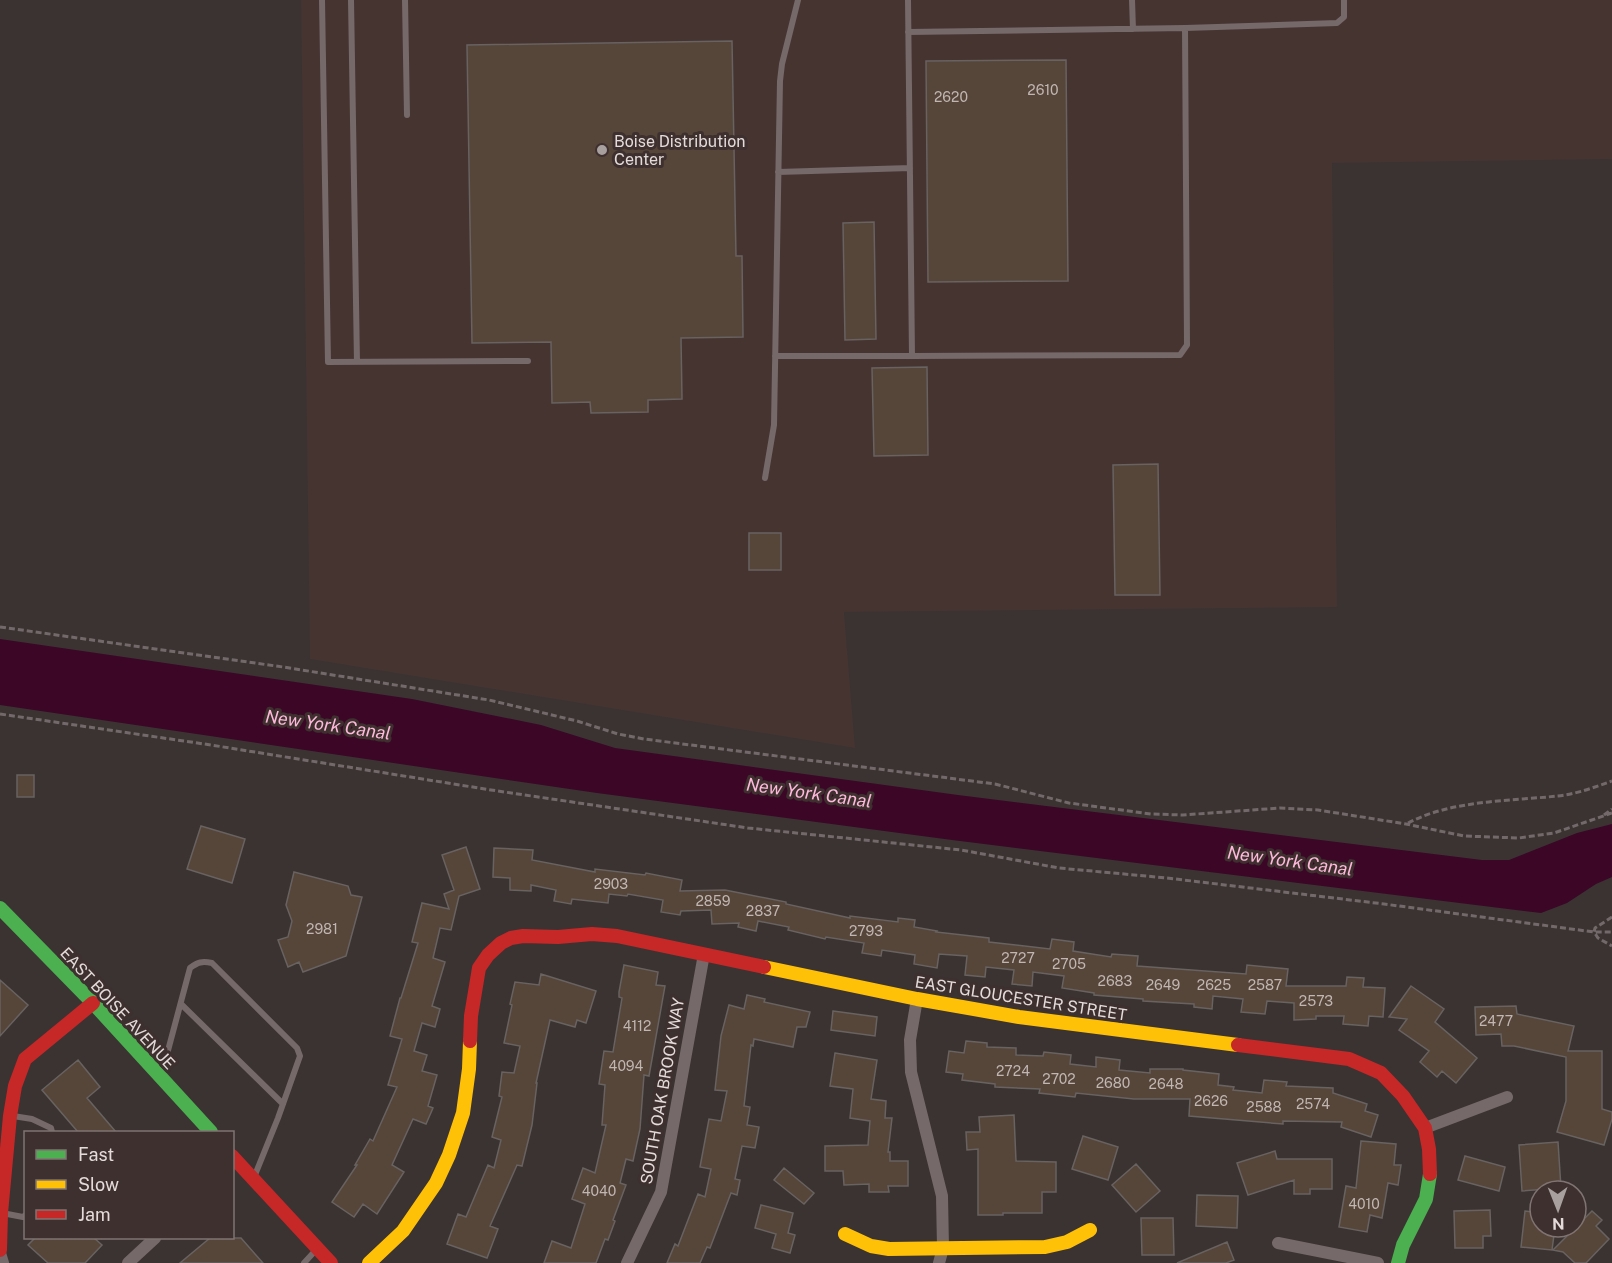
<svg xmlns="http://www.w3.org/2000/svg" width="1612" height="1263" viewBox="0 0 1612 1263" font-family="'Public Sans',sans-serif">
	<rect width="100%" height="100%" fill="#3a3332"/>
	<path fill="#463431" d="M301,0H1612V159L1332,163L1337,607L844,612L855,748L310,659Z"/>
	<path fill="#3c0627" d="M0,639L412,699L541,725L615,748L958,795L1482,860H1509L1577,833L1612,824V877L1596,884L1567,903L1541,913L952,840L597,793L0,705Z"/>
	<path fill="#564539" stroke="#686261" stroke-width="1.5" d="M732,41L736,256H742L743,337L681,338L682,399L648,400V412L591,413L590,402L552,403L551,342L472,343L467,45Z
		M1066,60L1068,281L928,282L926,61Z
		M874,222L876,339L845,340L843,223Z
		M927,367L928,455L874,456L872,368Z
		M1158,464L1160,595H1115L1113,465Z
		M749,533H781V570H749Z
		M17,775H34V797H17Z
		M201,826L245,839L232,883L187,869Z
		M466,847L480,889L459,896L451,930L440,928L433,958L445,962L432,1006L440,1009L435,1027L422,1023L414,1051L427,1055L422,1071L437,1075L428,1106L433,1108L426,1124L413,1119L392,1165L404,1172L377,1214L363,1204L354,1217L332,1202L357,1165H355L370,1139L373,1141L397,1087L388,1085L402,1039L390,1036L400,998H401L418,943L412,942L422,903L449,909L444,894L454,890L442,855Z
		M494,848L533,850L532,860L595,872V869L645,875L646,873L682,880L680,891L725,890L786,902V904L850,918V916L898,922V918L915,920L914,927L937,931L936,932L989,938V942L1050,949L1052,939L1074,942L1073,951L1111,957L1112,954L1138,956L1137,966L1246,974L1247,965L1288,969L1286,986H1346L1347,977L1364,978L1363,987L1385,988L1383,1017L1369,1016L1368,1026L1343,1024L1344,1016H1316V1019L1294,1020V1003L1267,1001L1265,1014L1241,1012L1243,999L1213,996L1212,1009L1194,1007V1004L1143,1001V999L1094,995V993L1062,988L1064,976L1033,972L1032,986L1012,984L1014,970L986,967L985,977L965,975L967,956L939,954L937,968L914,964L915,955L882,950L881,956L862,953L864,943L826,937L825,939L788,930L789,927L758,921L756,931L738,927L739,923L712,924L711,910L681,911L680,915L661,912L663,900L628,894L627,896L609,894L608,903L572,899L571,904L554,901L556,890L531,885V891L510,890V878L493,877Z
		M294,872L348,886L351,895L362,897L346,956L303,972L299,962L288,967L278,940L288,937L292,921L286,905Z
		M624,965L658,972L656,985L665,986L649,1076L644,1075L640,1129L633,1161L626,1159L620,1183L626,1185L613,1220L615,1221L608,1240L605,1239L596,1263H544L552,1241L571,1248L585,1204L572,1199L583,1168L595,1173L606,1125H602L605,1085L599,1084L604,1051L613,1052L622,998L619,997V992Z
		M541,974L596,991L586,1023L577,1020L575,1027L550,1020L536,1083H537L532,1125L522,1166L517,1165L490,1226L498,1229L487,1258L447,1244L458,1214L466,1217L488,1165L494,1168L501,1140L492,1137L502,1097L499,1096L502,1072L514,1073L520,1046L504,1043L512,1005L510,1004L515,982L539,985Z
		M0,980L28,1005L0,1036Z
		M1411,986L1444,1009L1435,1022L1477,1058L1456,1083L1442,1071L1437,1077L1420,1062L1429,1051L1399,1030L1407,1019L1389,1017Z
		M747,995L765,999L764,1002L810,1012L806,1027H797L793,1047L754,1039L753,1046L751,1045L744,1106L750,1107L747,1125L759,1127L755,1148L742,1146L735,1179L740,1180L737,1195L731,1193L710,1248L707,1247L700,1263H667L675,1244L678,1246L698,1194L705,1197L711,1169L700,1167L709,1119L721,1121L727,1091L715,1090L721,1036L729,1005L744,1009Z
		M1516,1006L1517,1014L1574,1026L1568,1051H1602V1109L1612,1112V1119L1604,1145L1557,1132L1566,1101V1057L1514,1046H1502L1501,1034L1476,1035L1475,1007Z
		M833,1011L877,1017L875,1036L831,1030Z
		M966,1041L987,1043V1047L1016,1048V1055L1043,1056L1044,1052L1071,1055L1070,1064L1096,1067V1057L1120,1060L1119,1070L1150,1073V1069H1183V1070L1219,1074L1218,1085L1234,1087L1233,1090L1262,1093L1264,1080L1287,1082L1286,1086L1333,1088V1093L1367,1104L1365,1111L1378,1115L1371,1137L1341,1127L1342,1122L1283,1121V1124L1189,1116L1190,1099H1134L1076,1093L1075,1097L1039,1093L1040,1089L995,1087V1084L962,1080L963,1074L946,1072L949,1051L964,1053Z
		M835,1053L877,1060L871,1099L886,1101L885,1118H892L888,1152H890V1161H908V1186H888L889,1192H869V1184L844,1185L843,1171H825V1146L868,1145L870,1121L850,1118L853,1089L830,1086Z
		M78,1060L100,1087L87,1098L116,1132H78L42,1090Z
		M1014,1115L1016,1161L1056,1162V1192H1042V1213H1003V1215H978V1149L967,1150L966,1132H980L979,1117Z
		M1083,1136L1118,1147L1108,1180L1072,1169Z
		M1361,1141L1396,1144L1394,1165H1401L1398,1185L1388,1183L1382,1218L1370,1215L1367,1232L1339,1227L1346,1186L1356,1188Z
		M1558,1142L1561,1188L1522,1191L1519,1145Z
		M1275,1151L1277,1159H1332V1189H1310V1194H1294V1180L1248,1195L1237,1163Z
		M1465,1156L1505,1167L1499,1191L1458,1180Z
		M1136,1164L1160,1191L1136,1212L1112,1185Z
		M784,1168L814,1193L804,1204L774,1180Z
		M1197,1195L1238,1196L1237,1228L1196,1226Z
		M761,1205L793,1213L788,1233L795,1235L790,1253L772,1248L776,1234L755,1228Z
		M1490,1210L1491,1236H1483V1248H1455L1454,1211Z
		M1525,1211L1540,1213V1227H1555L1552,1250L1521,1247Z
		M1592,1211L1602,1220L1596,1226L1609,1239L1586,1263H1575L1563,1252L1553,1250Z
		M1141,1218H1173L1174,1255H1142Z
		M35,1238H94L102,1245L85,1263H48L28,1245Z
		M210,1238H241L263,1263H180Z
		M1227,1242L1234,1260L1226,1263H1177Z"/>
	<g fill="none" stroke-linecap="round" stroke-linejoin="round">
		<path stroke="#73696a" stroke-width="3" stroke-dasharray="6 3" stroke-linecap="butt" d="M0,627L283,667L489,700L577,721L618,734L644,739L995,784L1069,803L1151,814L1183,815L1280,808L1318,810L1406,824L1464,836L1519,838L1554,833L1612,813
			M0,714L211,745L491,790L748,828L961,850L1059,868L1167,878L1384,904L1594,932H1612
			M1604,815L1612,809
			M1408,823C1452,800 1510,801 1558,796C1577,794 1595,787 1612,781
			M1612,917L1595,928L1594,932L1598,938L1612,946"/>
		<path stroke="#76696a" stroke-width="6" d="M322,0L328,362L528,361
			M351,0L357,362
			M405,0L407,115
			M1132,0L1133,29
			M908,32L1185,28L1337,23L1344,17V0
			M778,172L910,168
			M775,356H912L908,0
			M912,356L1180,355L1187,345L1185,28
			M765,478L774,425L780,81L782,64L798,0
			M181,1004L283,1104
			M162,1073L190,968C198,962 202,961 212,963L297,1048L300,1056L278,1118L255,1175
			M13,1116L32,1119L51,1128L52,1132
			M2,1213L23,1217L26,1215
			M304,1263L315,1251"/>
		<path stroke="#76696a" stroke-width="12" d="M917,999L910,1040L911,1072L942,1196L943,1248L939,1263
			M1425,1128L1507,1097
			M1278,1243L1378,1263
			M0,1253L3,1263
			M128,1263L155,1238
			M627,1263L661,1192L704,954"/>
		<path stroke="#4caf50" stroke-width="14" d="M0,908L93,1003L211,1132
			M1398,1263L1403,1245L1426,1199L1430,1174"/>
		<path stroke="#ffc107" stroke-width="14" d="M764,967L917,999L1019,1017L1238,1045
			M845,1234L871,1246L889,1249L1045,1247L1067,1242L1090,1230
			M369,1263L403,1231L436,1183L449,1155L463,1113L469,1069L470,1041"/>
		<path stroke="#c62828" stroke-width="14" d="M470,1041L471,1016L479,968L488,955L501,943L511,938L523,936L558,937L592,934L617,936L764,967
			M1238,1045L1349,1059L1381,1073L1403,1096L1425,1128L1429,1149L1430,1174
			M232,1156L331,1263
			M0,1250L1,1213L10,1116L15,1086L25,1059L93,1003"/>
	</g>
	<circle fill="#a8a09f" stroke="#3d302e" stroke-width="2" cx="602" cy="150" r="6"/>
	<g text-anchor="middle" stroke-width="6" stroke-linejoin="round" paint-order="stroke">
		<g font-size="14" fill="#c0b6b2">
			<text x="1043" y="95">2610</text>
			<text x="951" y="102">2620</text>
			<text x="611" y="889">2903</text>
			<text x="713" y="906">2859</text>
			<text x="763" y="916">2837</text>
			<text x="322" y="934">2981</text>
			<text x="866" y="936">2793</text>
			<text x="1018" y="963">2727</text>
			<text x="1069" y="969">2705</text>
			<text x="1115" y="986">2683</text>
			<text x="1163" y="990">2649</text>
			<text x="1214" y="990">2625</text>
			<text x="1265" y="990">2587</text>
			<text x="1316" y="1006">2573</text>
			<text x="1496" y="1026">2477</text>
			<text x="637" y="1031">4112</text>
			<text x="626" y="1071">4094</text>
			<text x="1013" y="1076">2724</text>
			<text x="1059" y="1084">2702</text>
			<text x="1113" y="1088">2680</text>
			<text x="1166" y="1089">2648</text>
			<text x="1211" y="1106">2626</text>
			<text x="1313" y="1109">2574</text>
			<text x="1264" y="1112">2588</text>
			<text x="599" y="1196">4040</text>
			<text x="1364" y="1209">4010</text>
		</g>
		<g font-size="16" fill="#e4dbda" stroke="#3d302e" text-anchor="start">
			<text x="614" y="147">Boise Distribution<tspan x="614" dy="18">Center</tspan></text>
		</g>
		<g font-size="16" fill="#e4dbda" stroke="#3d302e">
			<text transform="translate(1021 998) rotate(9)" y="6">EAST GLOUCESTER STREET</text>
			<text transform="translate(118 1008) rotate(47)" y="6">EAST BOISE AVENUE</text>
			<text transform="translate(662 1091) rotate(-80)" y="6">SOUTH OAK BROOK WAY</text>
		</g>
		<g font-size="18" font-style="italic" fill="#fdb8da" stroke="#3d302e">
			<text transform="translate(328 725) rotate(8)" y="6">New York Canal</text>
			<text transform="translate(809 793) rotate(8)" y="6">New York Canal</text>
			<text transform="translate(1290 861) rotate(8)" y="6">New York Canal</text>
		</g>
	</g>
	<rect x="24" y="1131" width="210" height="108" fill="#3d302e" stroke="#807473" stroke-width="1.5"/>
	<rect x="36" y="1150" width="30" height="9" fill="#4caf50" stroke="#807473" stroke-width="1.5"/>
	<text x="78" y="1161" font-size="18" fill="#e4dbda">Fast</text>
	<rect x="36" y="1180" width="30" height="9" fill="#ffc107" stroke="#807473" stroke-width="1.5"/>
	<text x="78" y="1191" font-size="18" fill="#e4dbda">Slow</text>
	<rect x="36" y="1210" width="30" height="9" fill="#c62828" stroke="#807473" stroke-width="1.5"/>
	<text x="78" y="1221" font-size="18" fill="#e4dbda">Jam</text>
	<g transform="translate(1558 1209) rotate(179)"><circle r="28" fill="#3d302e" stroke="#807473" stroke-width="1.5"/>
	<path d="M0-4.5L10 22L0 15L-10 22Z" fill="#a8a09f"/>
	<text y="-9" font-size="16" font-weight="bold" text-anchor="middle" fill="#e4dbda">N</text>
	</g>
</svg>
